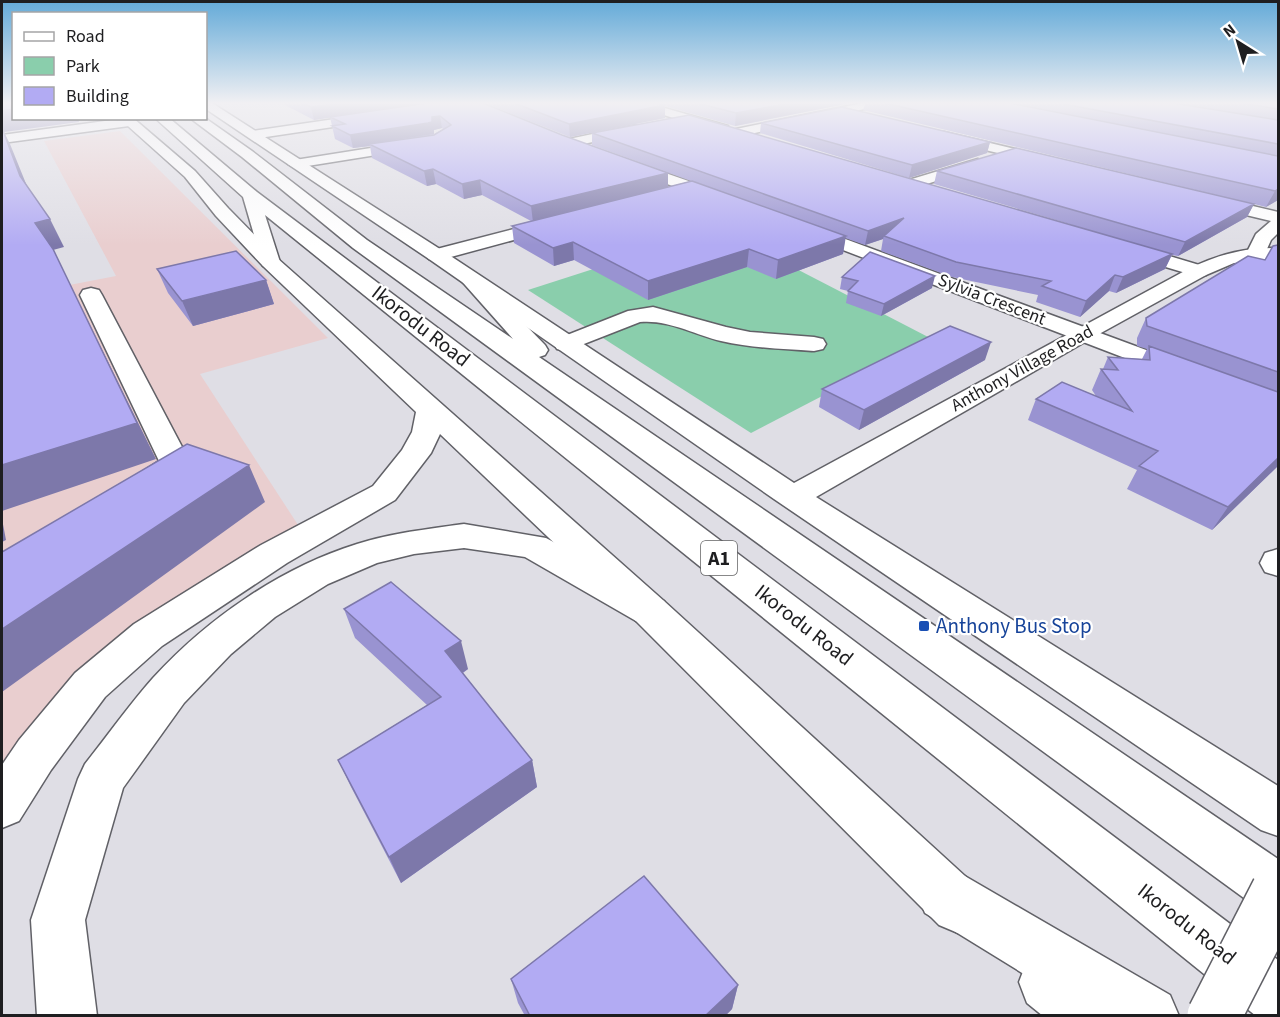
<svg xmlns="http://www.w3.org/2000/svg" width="1280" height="1017" viewBox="0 0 1280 1017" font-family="'Source Sans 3',sans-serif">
	<rect width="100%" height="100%" fill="#dfdee5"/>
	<path fill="#e9cecf" d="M120,131L328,338L200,374L300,528L74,693L2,774V298L116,276L44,141Z"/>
	<path fill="#8aceac" d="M699,235L785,263L932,339L751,433L528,290Z"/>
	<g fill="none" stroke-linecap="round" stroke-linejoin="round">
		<g stroke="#616167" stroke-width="3">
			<path id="minor" d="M630,103H647L728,126L729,129L728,132H718L632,105Z
				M863,103H884L878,106L736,137L729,133L736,129Z
				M376,113L380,114V120L253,139L246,135L253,131Z
				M127,118L135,122L129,126L2,143V135Z
				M635,125L640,126L641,129L640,132L569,147L562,143L569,139Z
				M944,132L1053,158L1055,161L1048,165L939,139L937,136L939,133Z
				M415,141L422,145L420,148L295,168L288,164L295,160Z
				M625,159L729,195L731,199L729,203H717L620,166L618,163Z
				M978,159L985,163L983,166L908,190L900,185L902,182Z
				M1206,195L1278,212V233L1271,240L1263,258H1249L1246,254L1256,234L1271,221L1200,204L1198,200L1200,196Z
				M556,218L562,219L565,223L562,227L436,261L429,259L426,255L429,251Z
				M802,223L1195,368L1199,373L1195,378L1186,381L1177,378L796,232L793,228L796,224Z
				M1126,243L1206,267L1209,271L1206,275L1199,277L1119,253L1116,249L1119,245Z
				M91,288L99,290L102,295L190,462C178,480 158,496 136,490L131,483L136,476L159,461L80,295L83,290Z
				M653,307L726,327L750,332L814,337L823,339L826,344L823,349L814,351C783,349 752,348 721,341C696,335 667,319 640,322L566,351L557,349L554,344L557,339L628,311Z
				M1278,549V576L1265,572L1260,563L1265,553Z"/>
		</g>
		<g stroke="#616167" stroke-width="3">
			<path id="major" d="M206,103H212L443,251L794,483L1192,267C1221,254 1247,247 1278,248V260L1234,263L1206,275L1090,339L816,497L1278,786V836L1261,830L774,499L429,259L206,109Z
				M119,118H133L195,171L228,208L277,258L664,601L977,887L985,906L977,925L958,933L939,925L636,621L440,434L431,453L395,500L287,563L162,646L105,697L51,770L19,821L2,828V765L19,740L75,673L134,624L261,545L373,486L402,450L412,432L416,412L263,266L216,216L185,177Z
				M1048,953L1069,961L1110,995L1119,1016H1043L1027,1003L1019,982L1027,961Z"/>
		</g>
		<g stroke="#616167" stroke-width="3">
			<path id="highway" d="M155,118H169L257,192L1278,960V1016H1256L265,215L280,262L277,266H263L243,197Z
				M190,118H205L252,151L367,240L513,339L458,277L461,273L468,271L475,273L545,345L548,350L545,355L539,357L1278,859V916L1259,909L353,248L242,157Z
				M464,524L546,538L664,601L669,611L664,621L650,625L636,621L525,557L464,548L414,554L377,563L328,584L275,617L231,654L184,703L123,788L85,920L97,1016H37L31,920L78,779L85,764C108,735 129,705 153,678C207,619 280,568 357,544C391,533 428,529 464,524Z
				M944,867L963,875L1170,995L1179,1016H1092L925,913L917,894L925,875Z"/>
		</g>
		<use href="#minor" fill="#fff" fill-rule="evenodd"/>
		<use href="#major" fill="#fff" fill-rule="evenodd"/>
		<use href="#highway" fill="#fff" fill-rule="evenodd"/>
		<g stroke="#616167" stroke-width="56" stroke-linecap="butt">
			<path id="highway-bridge" d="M1214,1016L1278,891"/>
		</g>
		<use href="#highway-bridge" stroke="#fff" stroke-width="53"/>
	</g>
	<path fill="#9993d1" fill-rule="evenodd" d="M281,103H483L668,187L691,181L592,145V133L1073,225L934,184L937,171L1245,202L863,110L865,104L862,103H1278V200L1266,207L1254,204L1247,217L1178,256L1172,255L1165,269L1116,293L1109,291L1080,317L1036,302L1038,295L952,277L881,251L883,239L865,245L845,238L843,254L776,279L747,267L648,300L574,260L554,266L514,243L512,226L531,221L482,195L464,199L436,184L427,186L372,158L370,146L353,148L335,139L330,117L314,120ZM442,128L443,129L434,134V130Z
		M484,103H850L735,126L665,106V118L570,137Z
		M761,123L990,142L987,153L909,178L760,133Z
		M1278,245V466L1212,530L1127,489L1137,470L1028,420L1036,399L1096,396L1092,390L1101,369H1103L1108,357L1142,359L1147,349L1137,346V338L1146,318L1265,260Z
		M157,269L266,280L274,304L193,326L168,293Z
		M842,277L932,288L881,316L846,303L848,291L840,289Z
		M985,360L859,430L819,407L822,389Z
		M344,609L468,669L463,673L532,760L537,787L401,883L351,787L338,760L427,705L355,638Z
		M511,979L738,985L732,1009L725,1016H525L518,1003Z"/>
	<path fill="#7d78aa" d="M346,103H429L314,120L311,107Z
		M791,103H850L735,126L736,113Z
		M665,105V118L570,137L569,124Z
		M14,109V118H78L79,122L4,132L10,144L33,201L20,176L2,134V111Z
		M440,116L442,128L434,130V134L369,144L370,146L353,148L350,135Z
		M990,142L987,153L909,178L912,165Z
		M433,169L436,184L427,186L424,171Z
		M668,173V188L533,222L531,206Z
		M480,180L482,195L464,199L462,184Z
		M1278,189V200L1266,207L1275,191Z
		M1254,204L1247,217L1178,256L1185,242Z
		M904,218L884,236L883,239L865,245L868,231Z
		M50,219L64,247L53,250L156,459L2,511V465L35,223Z
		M846,236L843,254L776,279L778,260Z
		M573,242L574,260L554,266L553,248Z
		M749,249L747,267L648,300V281Z
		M1172,254L1165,269L1116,293L1123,277Z
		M1115,275L1109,291L1080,317L1086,301Z
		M935,276L932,288L881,316L884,304Z
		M266,280L274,304L193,326L182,301Z
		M991,342L985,360L859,430L864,410Z
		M1278,458V466L1212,530L1228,507Z
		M249,465L265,502L2,692V629Z
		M2,519L6,540L2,542Z
		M461,641L468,669L453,679L445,651Z
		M532,760L537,787L401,883L389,857Z
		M738,985L732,1009L725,1016H705Z"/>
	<path fill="#b2abf3" stroke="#7d78aa" stroke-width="1.5" d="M2,103H14V109L2,111Z
		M301,103H346L311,107Z
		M427,103H483L562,135L668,173L531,206L480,180L462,184L433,169L424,171L369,144L434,135L451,125L440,116L432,117V122L428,123L350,135L332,126L345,124L330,117Z
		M514,103H656L665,105L569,124Z
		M697,103H791L736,113Z
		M884,103H1010L1278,156V189L1275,191Z
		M1058,103H1173L1278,120V144Z
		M1241,103H1278V109Z
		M842,107L990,142L912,165L761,123Z
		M689,115L1172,254L1123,277L1115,275L1086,301L1042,286L1051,281L956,262L884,236L904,218L868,231L592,133Z
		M2,128L20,176L50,219L35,223L53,249L137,423L2,465Z
		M1016,148L1254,204L1185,242L937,171Z
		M692,181L846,236L778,260L749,249L648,281L573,242L553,248L512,226Z
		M1278,245V372L1147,326L1146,318L1248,256L1265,260L1273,246Z
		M236,251L266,280L182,301L157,269Z
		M870,252L935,276L884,304L848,291L858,281L842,277Z
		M950,326L991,342L864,410L822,389Z
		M1149,346L1278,392V458L1228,507L1139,466L1158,451L1036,399L1062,382L1132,411L1101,369L1118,370L1108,357L1150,360Z
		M187,444L249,465L2,629V552Z
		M391,582L461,641L445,651L532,760L389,857L338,760L441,697L344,609Z
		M644,876L738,985L705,1016H530L511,979Z"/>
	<linearGradient id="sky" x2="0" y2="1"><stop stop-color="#63aad8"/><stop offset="0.42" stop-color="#f1f0f3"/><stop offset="1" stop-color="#f1f0f3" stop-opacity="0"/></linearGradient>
	<rect width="1280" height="245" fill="url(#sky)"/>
	<rect fill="#1a4fb4" stroke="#fff" stroke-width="2" x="918" y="620" width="12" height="12" rx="3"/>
	<g text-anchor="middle" stroke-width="4.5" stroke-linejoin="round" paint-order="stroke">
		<g font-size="18" fill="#1e1e20" stroke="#fff">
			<text transform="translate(992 299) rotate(21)" y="6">Sylvia Crescent</text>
			<text transform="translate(1022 368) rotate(-29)" y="6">Anthony Village Road</text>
		</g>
		<rect fill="#fff" stroke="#626263" stroke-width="1.5" x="701" y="541" width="36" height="34" rx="4.5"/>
		<g font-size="20" font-weight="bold" fill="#1e1e20">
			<text x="719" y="565">A1</text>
		</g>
		<g font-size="21" fill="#1e1e20" stroke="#fff">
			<text transform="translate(421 326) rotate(38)" y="7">Ikorodu Road</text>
			<text transform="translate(804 625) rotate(38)" y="7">Ikorodu Road</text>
			<text transform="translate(1187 924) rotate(38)" y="7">Ikorodu Road</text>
		</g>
		<g font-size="21" fill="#164399" stroke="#fff" text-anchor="start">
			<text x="936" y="633">Anthony Bus Stop</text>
		</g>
	</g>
	<rect width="1280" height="1017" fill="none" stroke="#1e1e20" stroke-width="6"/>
	<rect x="12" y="12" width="195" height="108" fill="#ffffff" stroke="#a5a5a6" stroke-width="1.5"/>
	<rect x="24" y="32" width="30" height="9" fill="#ffffff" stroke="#a5a5a6" stroke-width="1.5"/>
	<text x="66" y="42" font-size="18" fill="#1e1e20">Road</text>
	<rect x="24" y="57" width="30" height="18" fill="#8aceac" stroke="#a5a5a6" stroke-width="1.5"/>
	<text x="66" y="72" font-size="18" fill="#1e1e20">Park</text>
	<rect x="24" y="87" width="30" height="18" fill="#b2abf3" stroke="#a5a5a6" stroke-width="1.5"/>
	<text x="66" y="102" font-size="18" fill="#1e1e20">Building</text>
	<g transform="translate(1238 42) rotate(323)" stroke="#ffffff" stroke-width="4.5" paint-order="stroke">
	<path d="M0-4.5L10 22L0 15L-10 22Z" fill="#1e1e20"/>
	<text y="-9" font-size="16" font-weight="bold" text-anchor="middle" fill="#1e1e20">N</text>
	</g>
</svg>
